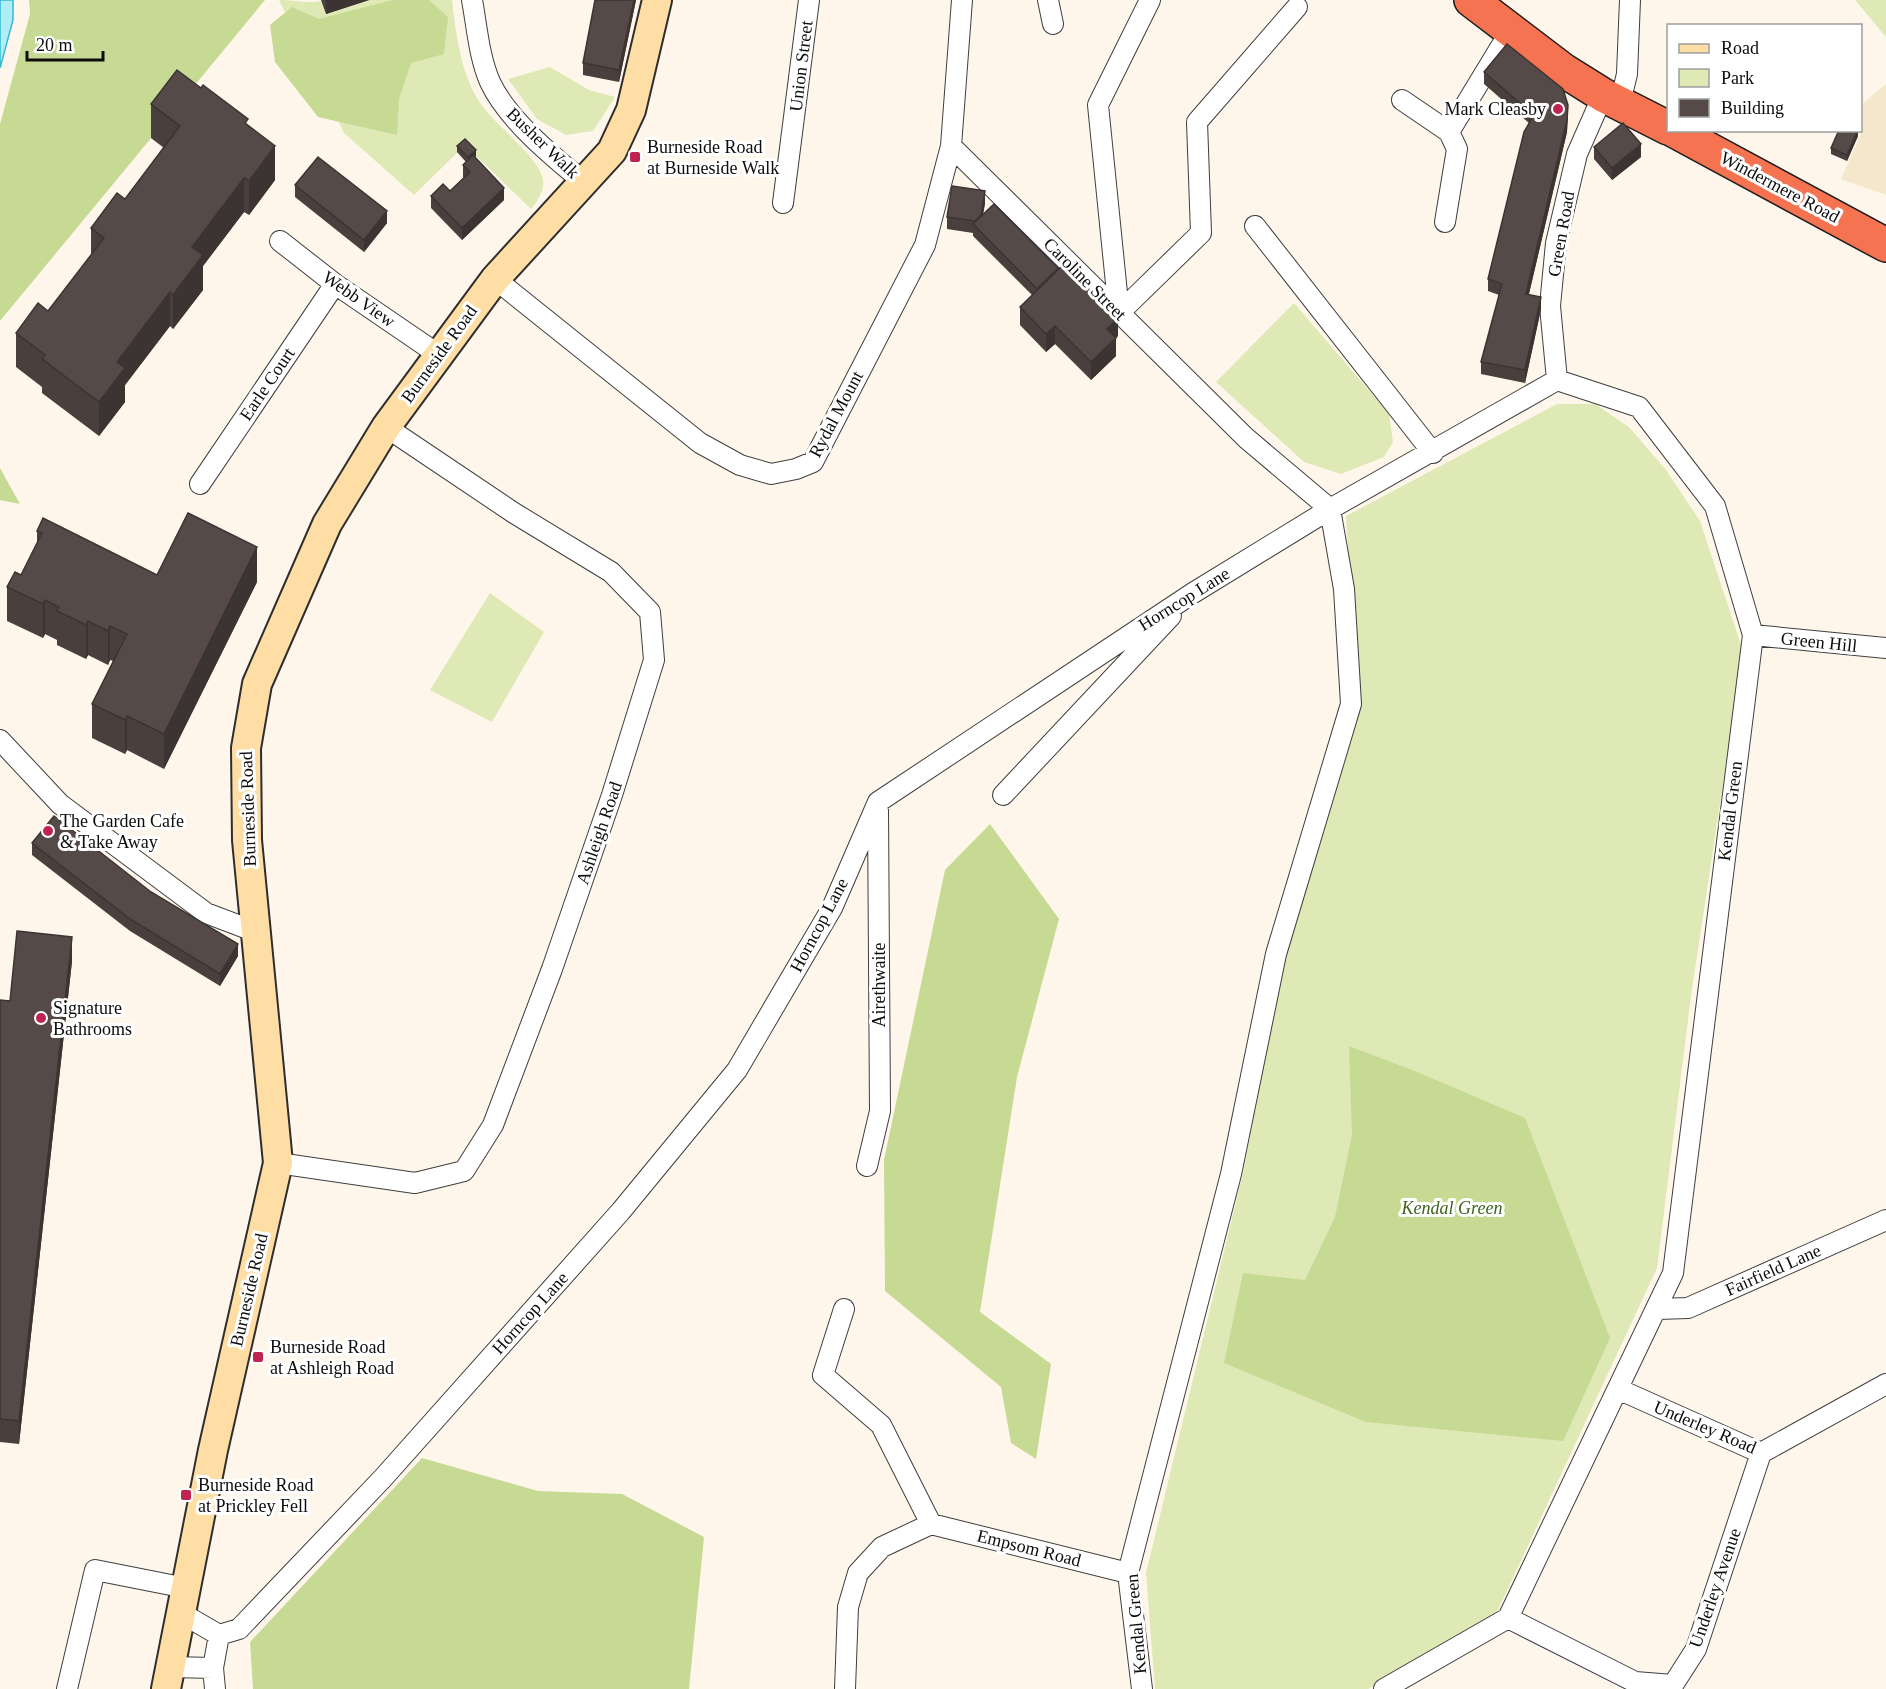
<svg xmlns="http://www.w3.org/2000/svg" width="1886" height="1689" viewBox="0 0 1886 1689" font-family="Georgia,serif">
	<rect width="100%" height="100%" fill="#fff6eb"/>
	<path fill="#f5e7cb" d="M1886,84V195L1841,179L1861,134L1852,131L1860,130L1861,105Z"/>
	<path fill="#dee9b5" d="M279,0C295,0 307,4 322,1L326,14L369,0H452C456,33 460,69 477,98C490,122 541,158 543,180C545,190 537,202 531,209L465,145L414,195L344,133Z
		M1855,0H1886V37Z
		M550,67L589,90L615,97L593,131L566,135L537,119L508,79Z
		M1294,303L1389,414L1393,442L1384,457L1341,474L1304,462L1216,382Z
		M1557,404H1595L1629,427L1666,470L1700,521L1743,651L1691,996L1657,1268L1498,1610L1475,1631L1368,1689H1155L1146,1573L1243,1173L1278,985L1357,703L1346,516Z
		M490,593L544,632L492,722L430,690Z"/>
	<path fill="#c6da94" d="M29,0H265L0,321V124L30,14Z
		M393,0H429L448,17L444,54L411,63L399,99L397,135L318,117L275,62L270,25L292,7L319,19Z
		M0,468L20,504L0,500Z
		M990,824L1059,919L1017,1077L980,1312L1051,1364L1036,1459L1011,1443L1001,1387L885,1291L884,1160L945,870Z
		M1349,1046L1415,1071L1525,1118L1610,1338L1563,1441L1366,1422L1224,1363L1243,1273L1305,1280L1335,1217L1352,1135Z
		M422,1458L538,1491L622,1494L704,1537L689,1689H253L250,1642Z"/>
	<path fill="#afeef7" stroke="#35b9cf" stroke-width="1.5" d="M0,0H13V20L0,68Z"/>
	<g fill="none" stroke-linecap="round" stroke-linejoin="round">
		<g stroke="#3f3f3f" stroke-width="22">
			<path id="street" d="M472,0C477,27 479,57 490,82C507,119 553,157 585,183
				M962,0L951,146L1246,438L1330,509L1344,589L1351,704L1276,954L1231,1174L1128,1573L1142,1689
				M1048,0L1053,24
				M1402,100L1449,132
				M1620,103L1627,74L1630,0
				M783,203L809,0
				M1445,222L1457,149L1449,132L1511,30
				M1255,226L1433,453
				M280,241L335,284L439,355
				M495,279L700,443L740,465L771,474L796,469L813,462L925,245L951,146
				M1119,313L1201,233L1197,122L1297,7
				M1119,313L1098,105L1150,0
				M1557,380L1550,306L1556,243L1577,154L1603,95
				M200,484L335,284
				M1753,635L1886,648
				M0,740L60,804L206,913L256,932
				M1003,795L1171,616
				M278,1163L415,1183L464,1171L493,1125L552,969L612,795L654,660L650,612L611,572L514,513L386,427
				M867,1166L880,1111L878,810
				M844,1309L823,1375L881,1425L931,1524
				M1657,1309L1688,1308L1886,1220
				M1618,1389L1761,1453L1886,1384
				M181,1613L219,1635L213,1668L215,1689
				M1508,1618L1635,1682L1673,1685L1696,1649L1761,1453
				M219,1635L239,1629L383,1478L621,1211L737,1070L832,908L878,802L1193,593L1330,509L1557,380
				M171,1667L213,1668
				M67,1689L95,1570L186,1588
				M845,1689L848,1607L858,1573L882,1547L931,1524L1128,1573
				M1384,1689L1508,1618L1673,1273L1753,635L1715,506L1639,407L1557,380"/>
		</g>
		<g stroke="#2e2e2e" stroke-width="32">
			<path id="secondary" d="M166,1689L213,1450L278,1163L247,840L246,748L257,684L327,524L386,427L495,279L612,151L631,110L657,0"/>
		</g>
		<g stroke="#1d1d1d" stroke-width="36">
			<path id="highway" d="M1471,0L1563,70L1603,95L1668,128
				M1673,130L1886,245"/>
		</g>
		<use href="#street" stroke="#fff" stroke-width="20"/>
		<use href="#secondary" stroke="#ffdea6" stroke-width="28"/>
		<use href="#highway" stroke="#f67352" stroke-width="33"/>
	</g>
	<path fill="#49403e" d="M321,0H369L326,14Z
		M595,0H636L619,82L583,75V63Z
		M1484,72L1568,117L1567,132L1529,294L1541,309L1525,383L1481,374V362L1499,295L1488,291V279L1529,123L1484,84Z
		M151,104L248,126L275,180L249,215L244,212L203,266V290L173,329L170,326L125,385V402L99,436L42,393V387L16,367V333L48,311L91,255V228L125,199L164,148L151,138Z
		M1858,136L1847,161L1831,154V148Z
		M457,146L476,156L475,157L504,200L462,240L431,208V196L450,191L464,178L463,177V165L466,162L457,152Z
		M1594,147L1641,157L1612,180L1594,159Z
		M295,185L387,223L364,252L295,197Z
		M985,203L983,214L1058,269L1118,336L1116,338V356L1091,380L1055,344L1046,352L1020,325V307L1032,295L973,236V233L947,229V217Z
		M37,531L157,575L257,582L164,769L127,750L125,754L92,738V704L113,661L110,660L108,665L88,655L86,659L57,645V640L45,634L43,638L7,621V587L21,575L37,543Z
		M32,843L151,892L238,956L220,986L130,931L32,855Z
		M72,961L19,1444L0,1442V1000L10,1001Z"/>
	<path fill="#3c3432" d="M326,0H369L326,14Z
		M634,0H636L619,82V70Z
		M1568,105L1567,132L1526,306V294Z
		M1858,130V136L1847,161V155Z
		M1641,144V157L1612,180V168Z
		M275,146V180L249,215V181Z
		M476,150V156L468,164V157Z
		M244,178V212L203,266V290L173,329V295L192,247Z
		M504,188V200L462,240V228Z
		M985,191V203L981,227L975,226V221Z
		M387,211V223L364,252V240Z
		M170,292V326L125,385V402L99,436V402L117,362Z
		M1541,297V309L1525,383V370Z
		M1118,318V336L1116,338V356L1091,380V362L1107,329Z
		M1055,326V344L1046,352V334Z
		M257,547V582L164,769V734Z
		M45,600V634L43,638V604Z
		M88,621V655L86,659V625Z
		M110,626V660L108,665V631Z
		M127,716V750L125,754V720Z
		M72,937V961L19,1444V1421Z
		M238,944V956L220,986V974Z"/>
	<path fill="#554a48" stroke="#3c3432" stroke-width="1.5" d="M595,0H634L619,70L583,63Z
		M1507,44L1563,89L1568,105L1567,120L1526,294L1541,297L1525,370L1481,362L1502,284L1488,279L1524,132L1532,118L1529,111L1484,72Z
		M177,70L201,88L203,85L248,119L245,123L275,146L249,181L244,178L192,247L203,255L173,295L170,292L117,362L125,368L99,402L42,359L45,355L16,333L38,303L48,311L104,238L91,228L117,193L125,199L180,126L151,104Z
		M1623,123L1641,144L1612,168L1594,147Z
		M1839,130H1858L1847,155L1831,148Z
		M465,139L476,150L468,157L457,146Z
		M473,155L504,188L462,228L431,196L443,184L450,191L470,172L463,165Z
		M318,157L387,211L364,240L295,185Z
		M952,186L985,191L981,215L975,221L947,217Z
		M994,204L1058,268L1037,289L973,224Z
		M1064,264L1118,318L1107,329L1116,338L1091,362L1055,326L1046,334L1020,307Z
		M188,513L257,547L164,734L127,716L125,720L92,704L127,634L110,626L108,631L88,621L86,625L57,611L59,607L45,600L43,604L7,587L15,572L21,575L42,533L37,531L43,518L157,575Z
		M54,816L151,892L238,944L220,974L130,919L32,843Z
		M17,931L72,937L19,1421L0,1419V1000L10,1001Z"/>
	<g fill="#be2352" stroke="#fff" stroke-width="2">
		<circle cx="1558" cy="109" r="6"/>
		<rect x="629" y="151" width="12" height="12" rx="3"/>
		<circle cx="48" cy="831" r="6"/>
		<circle cx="41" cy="1018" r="6"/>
		<rect x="252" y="1351" width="12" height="12" rx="3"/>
		<rect x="180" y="1489" width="12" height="12" rx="3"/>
	</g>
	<g text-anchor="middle" stroke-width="6" stroke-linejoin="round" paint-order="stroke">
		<g font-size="18" fill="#0c0c0c" stroke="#fff">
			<text transform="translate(801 66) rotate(-83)" y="6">Union Street</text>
			<text transform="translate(543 143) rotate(44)" y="6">Busher Walk</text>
			<text transform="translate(1780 187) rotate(28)" y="6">Windermere Road</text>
			<text transform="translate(1561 234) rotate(-80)" y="6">Green Road</text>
			<text transform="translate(1085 279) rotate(45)" y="6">Caroline Street</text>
			<text transform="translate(359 299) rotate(35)" y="6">Webb View</text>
			<text transform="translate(439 354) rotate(-54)" y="6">Burneside Road</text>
			<text transform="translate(267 384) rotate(-56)" y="6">Earle Court</text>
			<text transform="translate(836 414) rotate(-62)" y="6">Rydal Mount</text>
			<text transform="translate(1184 599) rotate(-32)" y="6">Horncop Lane</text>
			<text transform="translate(1819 642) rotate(6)" y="6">Green Hill</text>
			<text transform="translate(248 809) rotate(-92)" y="6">Burneside Road</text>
			<text transform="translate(1730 811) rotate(-83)" y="6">Kendal Green</text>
			<text transform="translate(599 833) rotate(-71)" y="6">Ashleigh Road</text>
			<text transform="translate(819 925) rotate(-62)" y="6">Horncop Lane</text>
			<text transform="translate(879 985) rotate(-90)" y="6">Airethwaite</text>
			<text transform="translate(1773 1270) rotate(-24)" y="6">Fairfield Lane</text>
			<text transform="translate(249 1290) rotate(-77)" y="6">Burneside Road</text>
			<text transform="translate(530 1313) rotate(-48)" y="6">Horncop Lane</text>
			<text transform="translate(1705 1427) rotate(23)" y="6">Underley Road</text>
			<text transform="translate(1029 1548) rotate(14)" y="6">Empsom Road</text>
			<text transform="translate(1715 1588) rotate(-71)" y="6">Underley Avenue</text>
			<text transform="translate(1136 1624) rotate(-95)" y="6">Kendal Green</text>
		</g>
		<g font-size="18" fill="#0c0c0c" stroke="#fff" text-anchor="start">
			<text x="1546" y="115" text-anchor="end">Mark Cleasby</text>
			<text x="647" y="153">Burneside Road<tspan x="647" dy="21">at Burneside Walk</tspan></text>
			<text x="60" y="827">The Garden Cafe<tspan x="60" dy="21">&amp; Take Away</tspan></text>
			<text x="53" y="1014">Signature<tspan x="53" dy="21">Bathrooms</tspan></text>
			<text x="270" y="1353">Burneside Road<tspan x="270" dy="21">at Ashleigh Road</tspan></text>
			<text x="198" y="1491">Burneside Road<tspan x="198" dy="21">at Prickley Fell</tspan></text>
		</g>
		<g font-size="18" font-style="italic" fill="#3d641c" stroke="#fff">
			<text x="1452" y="1214">Kendal Green</text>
		</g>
	</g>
	<rect x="1667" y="24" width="195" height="108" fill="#ffffff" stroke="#9e9e9e" stroke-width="1.5"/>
	<rect x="1679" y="44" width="30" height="9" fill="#ffdea6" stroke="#9e9e9e" stroke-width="1.5"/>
	<text x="1721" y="54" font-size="18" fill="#0c0c0c">Road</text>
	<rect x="1679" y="69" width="30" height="18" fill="#dee9b5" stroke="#9e9e9e" stroke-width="1.5"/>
	<text x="1721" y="84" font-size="18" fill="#0c0c0c">Park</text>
	<rect x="1679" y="99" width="30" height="18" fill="#554a48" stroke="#9e9e9e" stroke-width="1.5"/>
	<text x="1721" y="114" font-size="18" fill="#0c0c0c">Building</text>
	<path d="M27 51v9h76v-9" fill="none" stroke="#0c0c0c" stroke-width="3"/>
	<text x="36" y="51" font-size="18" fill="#0c0c0c" stroke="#ffffff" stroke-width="4.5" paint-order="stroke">20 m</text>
</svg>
